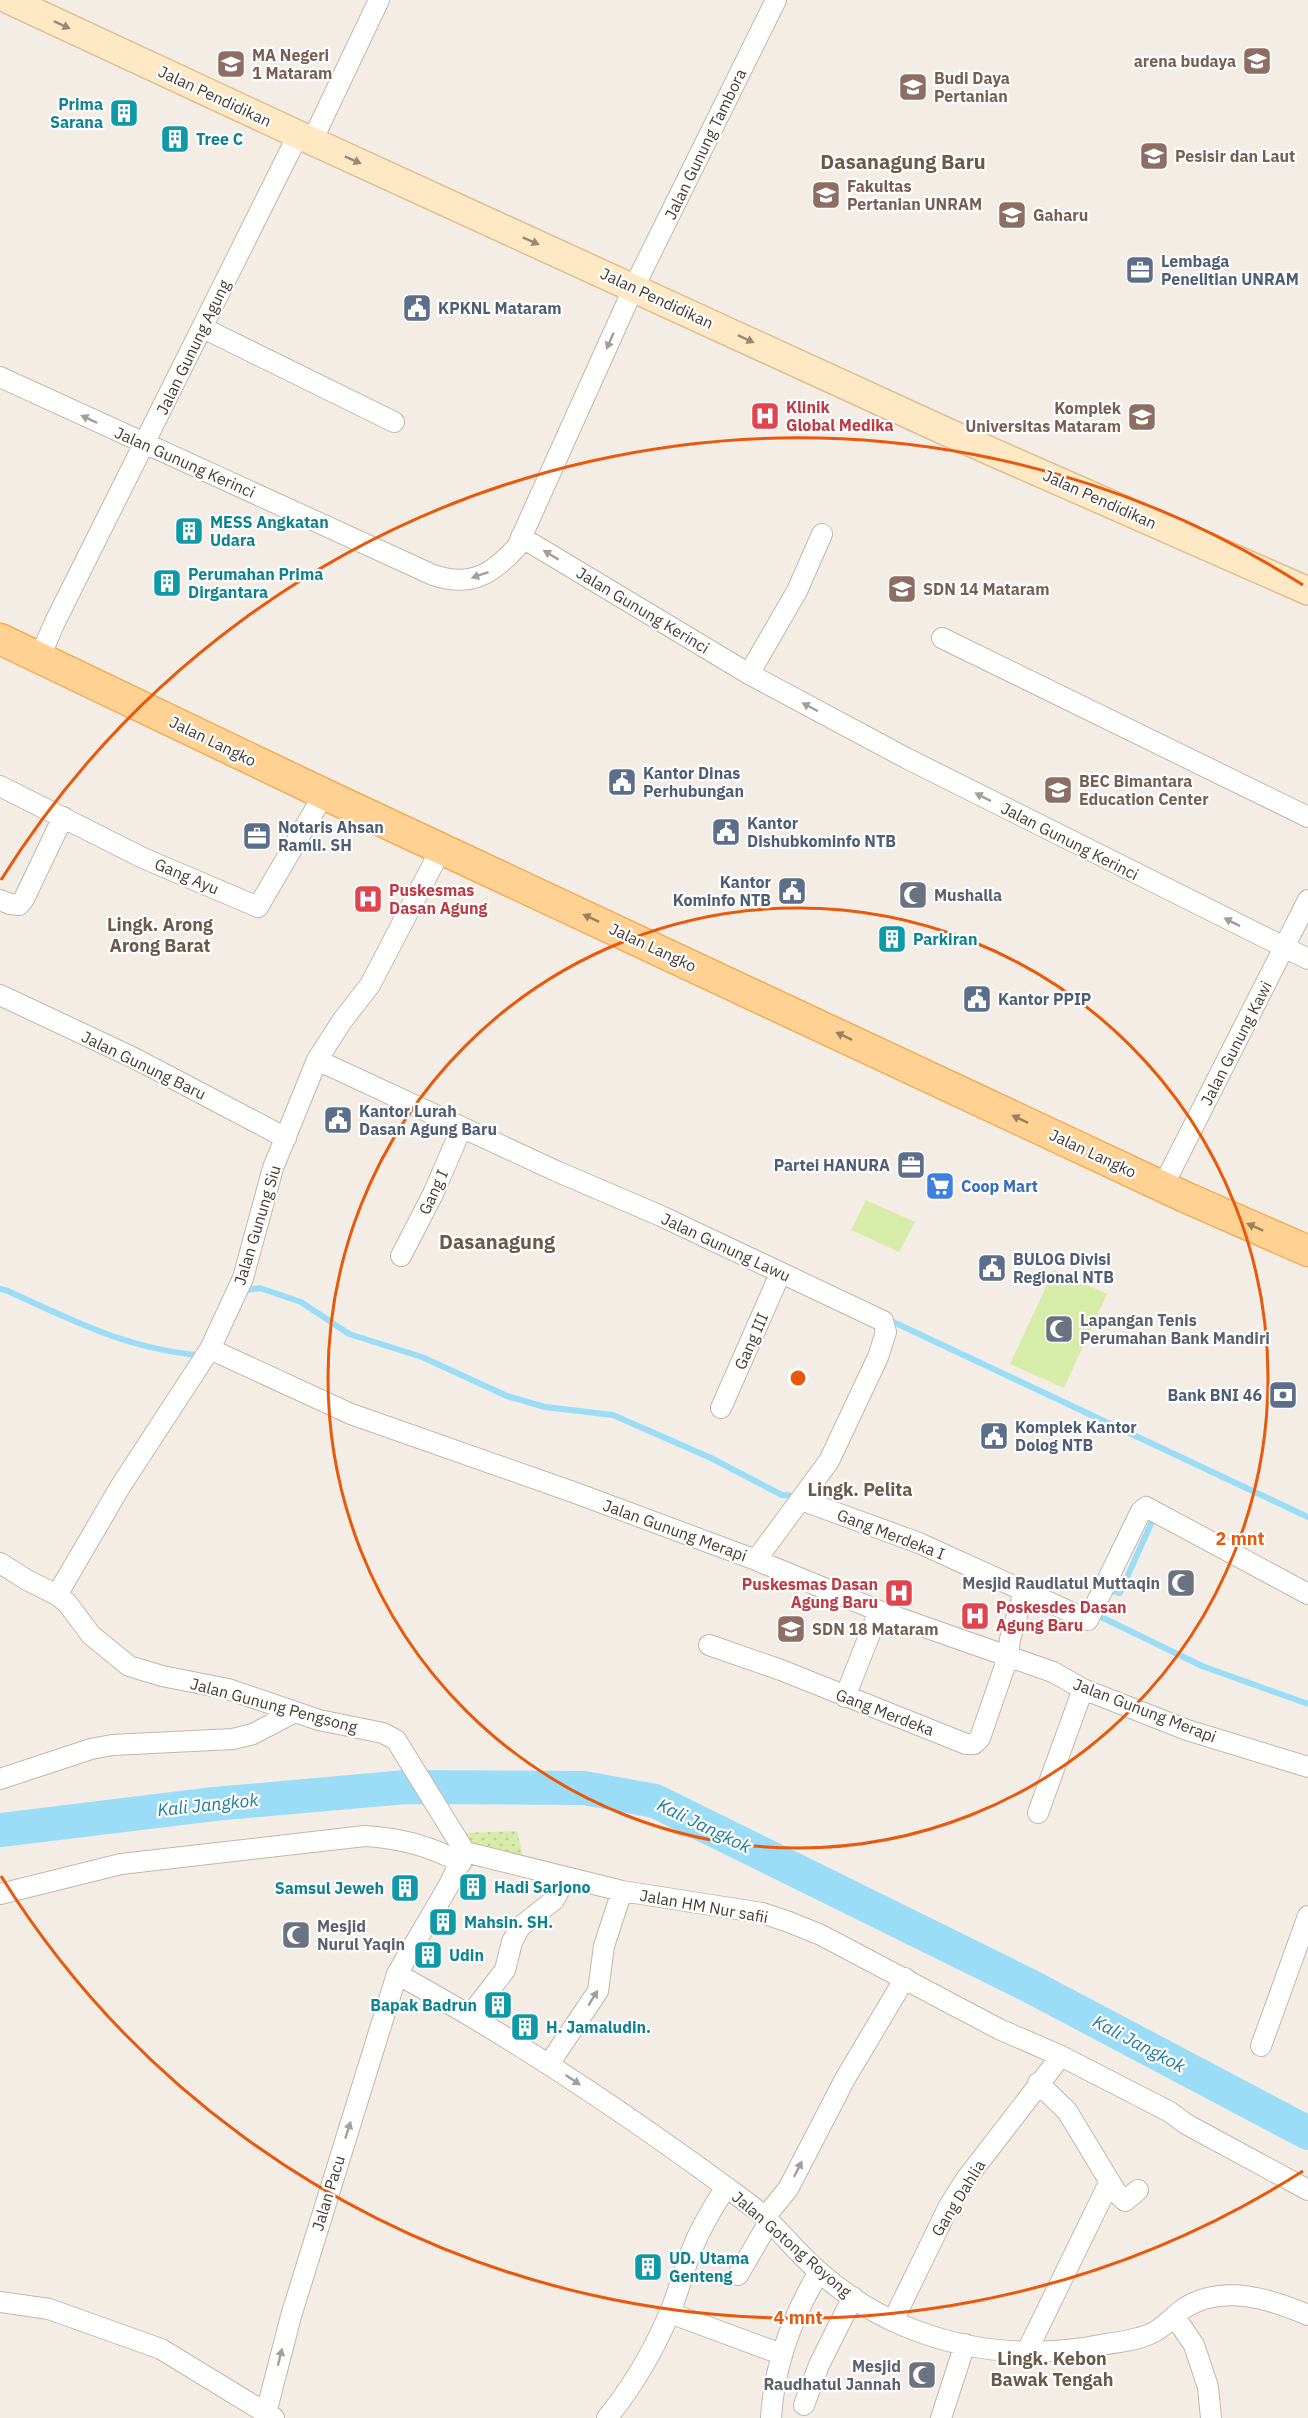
<svg xmlns="http://www.w3.org/2000/svg" width="1308" height="2418" viewBox="0 0 1308 2418" font-family="'IBM Plex Sans',sans-serif">
	<defs>
		<pattern id="park-dots" width="8" height="8" patternUnits="userSpaceOnUse" patternTransform="scale(1.5)"><rect width="8" height="8" fill="#d7eca9"/><path d="M2 2h.1M6 6h.1" fill="none" stroke="#bacb92" stroke-width="1.8" stroke-linecap="round"/></pattern>
	</defs>
	<rect width="100%" height="100%" fill="#f4ede5"/>
	<path fill="#d7eca9" d="M866,1200L915,1222L899,1252L851,1230Z
		M1054,1270L1107,1294L1064,1388L1010,1364Z"/>
	<path fill="url(#park-dots)" d="M517,1831L525,1865L469,1847L462,1833Z"/>
	<g fill="none" stroke-linecap="round" stroke-linejoin="round">
		<path stroke="#9bddf7" stroke-width="6" d="M0,1289L8,1291C71,1320 130,1350 200,1355
			M241,1291L260,1288L301,1302L349,1334L422,1357L507,1396L545,1407L613,1415L711,1458L782,1495L798,1496
			M887,1319L1308,1517
			M1108,1593L1109,1590L1120,1593L1154,1517L1156,1518
			M1093,1613L1202,1666L1308,1704"/>
		<path stroke="#9bddf7" stroke-width="34" d="M0,1830L214,1804L406,1787L584,1788L655,1801L1030,1986L1308,2133"/>
		<g stroke="#c3b7a9" stroke-width="22">
			<path id="street" d="M312,141L379,0
				M203,328L394,422
				M0,377L433,575C471,588 492,574 517,547L634,287L776,0
				M521,537L749,674L906,758L1308,959
				M942,638L1308,817
				M40,657L54,624L298,135
				M749,674L797,591L822,534
				M0,786L143,858L258,907L324,794
				M0,900L10,904L19,905L24,899L63,817
				M0,995L134,1058L286,1138
				M317,1060L556,1171L661,1216L883,1321L886,1332L878,1357L829,1461L756,1560
				M1163,1186L1308,900
				M401,1256L433,1194L462,1127
				M210,1349L351,1414L573,1492L756,1560L879,1611L1053,1672L1083,1689L1187,1730L1308,1767
				M721,1408L780,1274
				M801,1500L919,1543L1088,1620L1141,1511L1146,1507L1308,1594
				M0,1563L27,1580L57,1595L67,1603L91,1635L129,1666L162,1676L228,1689L319,1720L383,1733L396,1740L465,1852
				M57,1595L120,1487L210,1349L243,1278L273,1168L317,1060L342,1021L370,985L441,849
				M709,1645L781,1670L966,1744H974L980,1738L1008,1657L1010,1639L1024,1592
				M845,1697L879,1611
				M0,1779L91,1749L112,1745L233,1739L253,1734L295,1712
				M1038,1813L1083,1689
				M465,1852L622,1891L762,1913L789,1922L821,1935L999,2029L1061,2056L1170,2112L1186,2124L1308,2190
				M0,1894L121,1864L365,1836C399,1838 431,1846 461,1863
				M397,1974C512,2037 621,2110 726,2187
				M471,2014L505,1970L512,1942L520,1927L554,1900L566,1878
				M1261,2046L1308,1916
				M549,2064L598,1991L604,1946L622,1891
				M1038,2083L1067,2111L1116,2192L1125,2201L1138,2190
				M765,2217L788,2189L845,2079L905,1978
				M738,2275L769,2222
				M0,2302L49,2309L161,2349L274,2418
				M670,2313L781,2354
				M1175,2317L1194,2345L1208,2387L1211,2418
				M893,2321L949,2206L966,2179L1061,2056
				M1026,2353L1109,2183
				M804,2405L819,2365L853,2297
				M266,2413L291,2316L397,1974L449,1885L465,1852
				M607,2418C633,2386 654,2350 670,2312C679,2291 684,2268 693,2247C702,2225 713,2207 726,2187C741,2198 756,2208 769,2221C785,2237 800,2255 817,2270C846,2296 881,2318 917,2331C978,2354 1042,2357 1106,2344C1121,2342 1136,2340 1150,2334C1165,2328 1173,2315 1186,2307C1224,2284 1270,2299 1308,2315
				M771,2418C774,2365 792,2317 819,2272
				M941,2418L965,2344"/>
		</g>
		<g stroke="#dcbf92" stroke-width="30">
			<path id="secondary" d="M9,0L312,141L947,432L1308,591"/>
		</g>
		<g stroke="#eeae58" stroke-width="33">
			<path id="primary" d="M0,639L324,794L1185,1197L1308,1251"/>
		</g>
		<use href="#street" stroke="#fff" stroke-width="20"/>
		<use href="#secondary" stroke="#ffe9c4" stroke-width="27"/>
		<use href="#primary" stroke="#ffd293" stroke-width="30"/>
	</g>
	<defs><path id="oneway-solid" d="M-6-.8H1V-3.2L6.5 0L1 3.2V.8H-6Z" transform="scale(1.5)"/></defs>
	<g fill="#9a8a75">
		<use href="#oneway-solid" transform="translate(62 25) rotate(25)"/>
		<use href="#oneway-solid" transform="translate(353 160) rotate(24)"/>
		<use href="#oneway-solid" transform="translate(531 241) rotate(24)"/>
		<use href="#oneway-solid" transform="translate(746 339) rotate(25)"/>
	</g>
	<g fill="#a39e9a">
		<use href="#oneway-solid" transform="translate(610 341) rotate(114)"/>
		<use href="#oneway-solid" transform="translate(89 419) rotate(-155)"/>
		<use href="#oneway-solid" transform="translate(551 555) rotate(-149)"/>
		<use href="#oneway-solid" transform="translate(480 575) rotate(161)"/>
		<use href="#oneway-solid" transform="translate(810 707) rotate(-152)"/>
		<use href="#oneway-solid" transform="translate(983 797) rotate(-153)"/>
		<use href="#oneway-solid" transform="translate(1232 922) rotate(-153)"/>
		<use href="#oneway-solid" transform="translate(593 1998) rotate(-59)"/>
		<use href="#oneway-solid" transform="translate(573 2080) rotate(34)"/>
		<use href="#oneway-solid" transform="translate(348 2130) rotate(-72)"/>
		<use href="#oneway-solid" transform="translate(798 2169) rotate(-63)"/>
		<use href="#oneway-solid" transform="translate(280 2357) rotate(-76)"/>
	</g>
	<g fill="#9a805f">
		<use href="#oneway-solid" transform="translate(591 918) rotate(-155)"/>
		<use href="#oneway-solid" transform="translate(844 1036) rotate(-155)"/>
		<use href="#oneway-solid" transform="translate(1020 1119) rotate(-155)"/>
		<use href="#oneway-solid" transform="translate(1255 1227) rotate(-156)"/>
	</g>
	<g fill="none" stroke="#e8590c" stroke-width="3">
		<circle cx="798" cy="1378" r="470"/>
		<path d="M1303 2171A940 940 0 0 1 1 1876M1 880A940 940 0 0 1 1303 585"/>
	</g>
	<defs>
		<g id="university-square" transform="scale(1.5)"><rect x="-9" y="-9" width="18" height="18" rx="4" fill="#8d6e63" stroke="#fff"/><path d="M0-5L7-2L0 1L-7-2ZM-4 1L0 2.5L4 1V4Q0 6-4 4Z" fill="#fff"/></g>
		<g id="school-square" transform="scale(1.5)"><rect x="-9" y="-9" width="18" height="18" rx="4" fill="#8d6e63" stroke="#fff"/><path d="M0-5L7-2L0 1L-7-2ZM-4 1L0 2.5L4 1V4Q0 6-4 4Z" fill="#fff"/></g>
		<g id="building-square" transform="scale(1.5)"><rect x="-9" y="-9" width="18" height="18" rx="4" fill="#0f9aa8" stroke="#fff"/><path d="M-4-6H4V6H1V3H-1V6H-4ZM-2.5-4.3h1.7v1.8h-1.7ZM.8-4.3h1.7v1.8H.8ZM-2.5-1h1.7V.8h-1.7ZM.8-1h1.7V.8H.8Z" fill="#fff"/></g>
		<g id="office-square" transform="scale(1.5)"><rect x="-9" y="-9" width="18" height="18" rx="4" fill="#5c6f8a" stroke="#fff"/><path d="M-6-3h4V-5.5h4V-3h4V5H-6ZM-1-4.5V-3h2v-1.5ZM-6 0V1H6V0Z" fill="#fff"/></g>
		<g id="civic-square" transform="scale(1.5)"><rect x="-9" y="-9" width="18" height="18" rx="4" fill="#5c6f8a" stroke="#fff"/><path d="M-.6-6.5H3V-4.5H.6V-3L4-1V1h2V6H-6V1h2V-1L-.6-3ZM-1.2 2.5V6h2.4V2.5Z" fill="#fff"/></g>
		<g id="hospital-square" transform="scale(1.5)"><rect x="-9" y="-9" width="18" height="18" rx="4" fill="#e0444e" stroke="#fff"/><path d="M-5-5h3v3.5h4V-5h3V5h-3V1.5h-4V5h-3Z" fill="#fff"/></g>
		<g id="mosque-square" transform="scale(1.5)"><rect x="-9" y="-9" width="18" height="18" rx="4" fill="#6b7280" stroke="#fff"/><path d="M3.5-4.9A6 6 0 1 0 3.5 4.9A5 5 0 1 1 3.5-4.9Z" fill="#fff"/></g>
		<g id="supermarket-square" transform="scale(1.5)"><rect x="-9" y="-9" width="18" height="18" rx="4" fill="#3f7fe0" stroke="#fff"/><path d="M-6-5.5h2.5l.6 2H6L4.5 2H-2.5L-4.4-4H-6ZM-1.5 3.2a1.3 1.3 0 1 0 .1 0ZM3 3.2a1.3 1.3 0 1 0 .1 0Z" fill="#fff"/></g>
		<g id="bank-square" transform="scale(1.5)"><rect x="-9" y="-9" width="18" height="18" rx="4" fill="#5c6f8a" stroke="#fff"/><path d="M-6-4H6V4H-6ZM0-2.3a2.3 2.3 0 1 0 0 4.6a2.3 2.3 0 1 0 0-4.6Z" fill="#fff"/></g>
	</defs>
	<g fill-rule="evenodd">
		<use href="#university-square" x="1257" y="61"/>
		<use href="#school-square" x="231" y="64"/>
		<use href="#university-square" x="913" y="87"/>
		<use href="#building-square" x="124" y="113"/>
		<use href="#building-square" x="175" y="139"/>
		<use href="#university-square" x="1154" y="156"/>
		<use href="#university-square" x="826" y="195"/>
		<use href="#university-square" x="1012" y="215"/>
		<use href="#office-square" x="1140" y="270"/>
		<use href="#civic-square" x="417" y="308"/>
		<use href="#hospital-square" x="765" y="416"/>
		<use href="#university-square" x="1142" y="417"/>
		<use href="#building-square" x="189" y="531"/>
		<use href="#building-square" x="167" y="583"/>
		<use href="#school-square" x="902" y="589"/>
		<use href="#civic-square" x="622" y="782"/>
		<use href="#school-square" x="1058" y="790"/>
		<use href="#civic-square" x="726" y="832"/>
		<use href="#office-square" x="257" y="836"/>
		<use href="#civic-square" x="792" y="891"/>
		<use href="#mosque-square" x="913" y="895"/>
		<use href="#hospital-square" x="368" y="899"/>
		<use href="#building-square" x="892" y="939"/>
		<use href="#civic-square" x="977" y="999"/>
		<use href="#civic-square" x="338" y="1120"/>
		<use href="#office-square" x="911" y="1165"/>
		<use href="#supermarket-square" x="940" y="1186"/>
		<use href="#civic-square" x="992" y="1268"/>
		<use href="#mosque-square" x="1059" y="1329"/>
		<use href="#bank-square" x="1283" y="1395"/>
		<use href="#civic-square" x="994" y="1436"/>
		<use href="#mosque-square" x="1181" y="1583"/>
		<use href="#hospital-square" x="899" y="1593"/>
		<use href="#hospital-square" x="975" y="1616"/>
		<use href="#school-square" x="791" y="1629"/>
		<use href="#building-square" x="473" y="1887"/>
		<use href="#building-square" x="405" y="1888"/>
		<use href="#building-square" x="443" y="1922"/>
		<use href="#mosque-square" x="296" y="1935"/>
		<use href="#building-square" x="428" y="1955"/>
		<use href="#building-square" x="498" y="2005"/>
		<use href="#building-square" x="525" y="2027"/>
		<use href="#building-square" x="648" y="2267"/>
		<use href="#mosque-square" x="922" y="2375"/>
	</g>
	<g text-anchor="middle" stroke-width="4.5" stroke-linejoin="round" paint-order="stroke">
		<g font-size="16" font-weight="bold" fill="#785e54" stroke="#fff" text-anchor="start">
			<text x="252" y="61">MA Negeri<tspan x="252" dy="18">1 Mataram</tspan></text>
			<text x="1236" y="67" text-anchor="end">arena budaya</text>
			<text x="934" y="84">Budi Daya<tspan x="934" dy="18">Pertanian</tspan></text>
			<text x="1175" y="162">Pesisir dan Laut</text>
			<text x="847" y="192">Fakultas<tspan x="847" dy="18">Pertanian UNRAM</tspan></text>
			<text x="1033" y="221">Gaharu</text>
			<text x="1121" y="414" text-anchor="end">Komplek<tspan x="1121" dy="18">Universitas Mataram</tspan></text>
			<text x="923" y="595">SDN 14 Mataram</text>
			<text x="1079" y="787">BEC Bimantara<tspan x="1079" dy="18">Education Center</tspan></text>
			<text x="812" y="1635">SDN 18 Mataram</text>
		</g>
		<g font-size="16" fill="#473d34" stroke="#fff">
			<text transform="translate(215 96) rotate(25)" y="6">Jalan Pendidikan</text>
			<text transform="translate(705 144) rotate(-64)" y="6">Jalan Gunung Tambora</text>
			<text transform="translate(657 298) rotate(25)" y="6">Jalan Pendidikan</text>
			<text transform="translate(193 347) rotate(-64)" y="6">Jalan Gunung Agung</text>
			<text transform="translate(185 462) rotate(24)" y="6">Jalan Gunung Kerinci</text>
			<text transform="translate(1100 499) rotate(24)" y="6">Jalan Pendidikan</text>
			<text transform="translate(643 610) rotate(31)" y="6">Jalan Gunung Kerinci</text>
			<text transform="translate(213 741) rotate(26)" y="6">Jalan Langko</text>
			<text transform="translate(1070 841) rotate(27)" y="6">Jalan Gunung Kerinci</text>
			<text transform="translate(187 876) rotate(23)" y="6">Gang Ayu</text>
			<text transform="translate(653 947) rotate(25)" y="6">Jalan Langko</text>
			<text transform="translate(1236 1043) rotate(-63)" y="6">Jalan Gunung Kawi</text>
			<text transform="translate(144 1065) rotate(26)" y="6">Jalan Gunung Baru</text>
			<text transform="translate(1093 1153) rotate(25)" y="6">Jalan Langko</text>
			<text transform="translate(433 1192) rotate(-65)" y="6">Gang I</text>
			<text transform="translate(257 1225) rotate(-73)" y="6">Jalan Gunung Siu</text>
			<text transform="translate(726 1247) rotate(25)" y="6">Jalan Gunung Lawu</text>
			<text transform="translate(751 1341) rotate(-66)" y="6">Gang III</text>
			<text transform="translate(675 1530) rotate(20)" y="6">Jalan Gunung Merapi</text>
			<text transform="translate(891 1534) rotate(21)" y="6">Gang Merdeka I</text>
			<text transform="translate(274 1705) rotate(15)" y="6">Jalan Gunung Pengsong</text>
			<text transform="translate(1145 1710) rotate(21)" y="6">Jalan Gunung Merapi</text>
			<text transform="translate(885 1712) rotate(21)" y="6">Gang Merdeka</text>
			<text transform="translate(704 1906) rotate(10)" y="6">Jalan HM Nur safii</text>
			<text transform="translate(328 2193) rotate(-73)" y="6">Jalan Pacu</text>
			<text transform="translate(958 2198) rotate(-58)" y="6">Gang Dahlia</text>
			<text transform="translate(792 2244) rotate(41)" y="6">Jalan Gotong Royong</text>
		</g>
		<g font-size="16" font-weight="bold" fill="#0d838f" stroke="#fff" text-anchor="start">
			<text x="103" y="110" text-anchor="end">Prima<tspan x="103" dy="18">Sarana</tspan></text>
			<text x="196" y="145">Tree C</text>
			<text x="210" y="528">MESS Angkatan<tspan x="210" dy="18">Udara</tspan></text>
			<text x="188" y="580">Perumahan Prima<tspan x="188" dy="18">Dirgantara</tspan></text>
			<text x="913" y="945">Parkiran</text>
			<text x="494" y="1893">Hadi Sarjono</text>
			<text x="384" y="1894" text-anchor="end">Samsul Jeweh</text>
			<text x="464" y="1928">Mahsin. SH.</text>
			<text x="449" y="1961">Udin</text>
			<text x="477" y="2011" text-anchor="end">Bapak Badrun</text>
			<text x="546" y="2033">H. Jamaludin.</text>
			<text x="669" y="2264">UD. Utama<tspan x="669" dy="18">Genteng</tspan></text>
		</g>
		<g font-size="16" font-weight="bold" fill="#4e5e75" stroke="#fff" text-anchor="start">
			<text x="1161" y="267">Lembaga<tspan x="1161" dy="18">Penelitian UNRAM</tspan></text>
			<text x="438" y="314">KPKNL Mataram</text>
			<text x="643" y="779">Kantor Dinas<tspan x="643" dy="18">Perhubungan</tspan></text>
			<text x="747" y="829">Kantor<tspan x="747" dy="18">Dishubkominfo NTB</tspan></text>
			<text x="278" y="833">Notaris Ahsan<tspan x="278" dy="18">Ramli. SH</tspan></text>
			<text x="771" y="888" text-anchor="end">Kantor<tspan x="771" dy="18">Kominfo NTB</tspan></text>
			<text x="998" y="1005">Kantor PPIP</text>
			<text x="359" y="1117">Kantor Lurah<tspan x="359" dy="18">Dasan Agung Baru</tspan></text>
			<text x="890" y="1171" text-anchor="end">Partei HANURA</text>
			<text x="1013" y="1265">BULOG Divisi<tspan x="1013" dy="18">Regional NTB</tspan></text>
			<text x="1262" y="1401" text-anchor="end">Bank BNI 46</text>
			<text x="1015" y="1433">Komplek Kantor<tspan x="1015" dy="18">Dolog NTB</tspan></text>
		</g>
		<g font-size="16" font-weight="bold" fill="#be3a42" stroke="#fff" text-anchor="start">
			<text x="786" y="413">Klinik<tspan x="786" dy="18">Global Medika</tspan></text>
			<text x="389" y="896">Puskesmas<tspan x="389" dy="18">Dasan Agung</tspan></text>
			<text x="878" y="1590" text-anchor="end">Puskesmas Dasan<tspan x="878" dy="18">Agung Baru</tspan></text>
			<text x="996" y="1613">Poskesdes Dasan<tspan x="996" dy="18">Agung Baru</tspan></text>
		</g>
		<g font-size="16" font-weight="bold" fill="#5b616d" stroke="#fff" text-anchor="start">
			<text x="934" y="901">Mushalla</text>
			<text x="1080" y="1326">Lapangan Tenis<tspan x="1080" dy="18">Perumahan Bank Mandiri</tspan></text>
			<text x="1160" y="1589" text-anchor="end">Mesjid Raudlatul Muttaqin</text>
			<text x="317" y="1932">Mesjid<tspan x="317" dy="18">Nurul Yaqin</tspan></text>
			<text x="901" y="2372" text-anchor="end">Mesjid<tspan x="901" dy="18">Raudhatul Jannah</tspan></text>
		</g>
		<g font-size="16" font-weight="bold" fill="#366cbe" stroke="#fff" text-anchor="start">
			<text x="961" y="1192">Coop Mart</text>
		</g>
		<g font-size="18" font-weight="bold" fill="#6b594a" stroke="#fff">
			<text x="160" y="931">Lingk. Arong<tspan x="160" dy="21">Arong Barat</tspan></text>
			<text x="860" y="1496">Lingk. Pelita</text>
			<text x="1052" y="2365">Lingk. Kebon<tspan x="1052" dy="21">Bawak Tengah</tspan></text>
		</g>
		<g font-size="18" font-style="italic" fill="#207ca2" stroke="#fff">
			<text transform="translate(208 1805) rotate(-6)" y="6">Kali Jangkok</text>
			<text transform="translate(704 1826) rotate(26)" y="6">Kali Jangkok</text>
			<text transform="translate(1139 2044) rotate(28)" y="6">Kali Jangkok</text>
		</g>
		<g font-size="20" font-weight="bold" fill="#6b594a" stroke="#fff">
			<text x="903" y="169">Dasanagung Baru</text>
			<text x="497" y="1249">Dasanagung</text>
		</g>
	</g>
	<circle cx="798" cy="1378" r="9" fill="#e8590c" stroke="#fff" stroke-width="3"/>
	<g font-size="18" text-anchor="middle" font-weight="bold" fill="#e8590c" stroke="#fff" stroke-width="4.5" stroke-linejoin="round" paint-order="stroke">
		<text x="1240" y="1545">2 mnt</text>
		<text x="798" y="2324">4 mnt</text>
	</g>
</svg>
